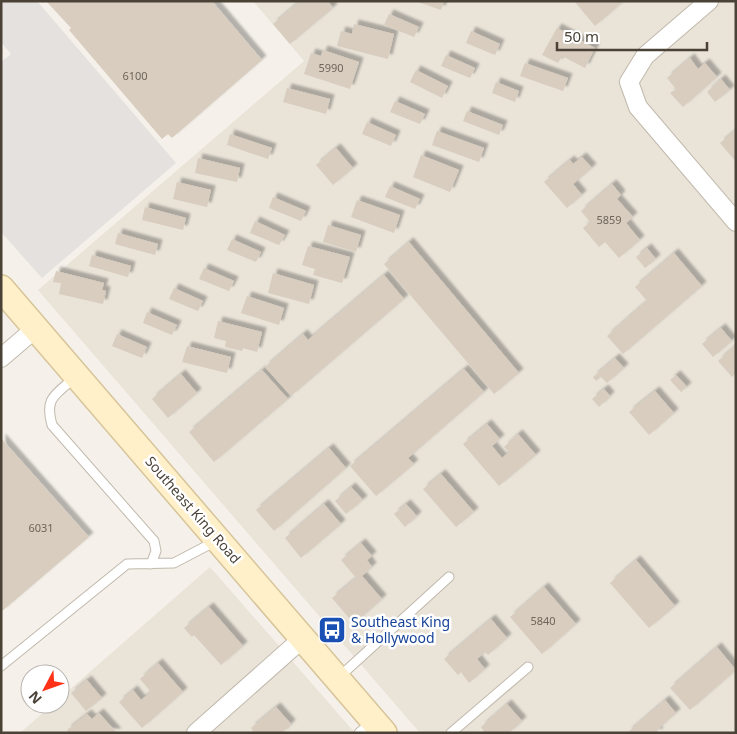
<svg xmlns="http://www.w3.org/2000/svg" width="737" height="734" viewBox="0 0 737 734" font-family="'Noto Sans',sans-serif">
	<defs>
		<filter id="shadow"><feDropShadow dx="4.5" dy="-4.5" stdDeviation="1" flood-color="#0004"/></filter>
	</defs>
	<rect width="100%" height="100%" fill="#f5f1ea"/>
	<path fill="#e9e3d8" d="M253,1H736V733H420L38,290L304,61Z
		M210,567L355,733H20L53,704H60V698Z"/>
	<path fill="#e4e1de" d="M1,1H37L176,163L42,278L1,232V62L11,54L1,42Z"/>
	<path fill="#d8cdbf" filter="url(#shadow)" d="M46,1H212L262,60L172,138L168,134L162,139L69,30L71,28Z
		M300,1H328L333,8L290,44L273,24Z
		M415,1H444L441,10Z
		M574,1H624L595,26Z
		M389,14L419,27L414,37L384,25Z
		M354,24L394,34L388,59L337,46L341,31L352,34Z
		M557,28L595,48L585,68L562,56L558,63L542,55Z
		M471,31L500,44L495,55L466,43Z
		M323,50L359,62L350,89L304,74L311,53L321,56Z
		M446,55L475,68L470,78L441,66Z
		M690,58L698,69L705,63L717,77L683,107L670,93L676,89L667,78Z
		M525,63L568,78L563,91L520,76Z
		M416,70L448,86L442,98L410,82Z
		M721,79L730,90L715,102L707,92Z
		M496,82L519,91L515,102L492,93Z
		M287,88L330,99L326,114L283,102Z
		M395,101L425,114L420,124L390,112Z
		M467,111L503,125L499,135L463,121Z
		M367,122L396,135L391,146L362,134Z
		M736,130V162L720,143Z
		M437,131L484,148L479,162L432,145Z
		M230,134L272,148L268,159L227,145Z
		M336,148L353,168L333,185L316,165Z
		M421,155L459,170L450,192L413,177Z
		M582,157L592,168L573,184L582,195L567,208L544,182L570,160L573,164Z
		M198,158L240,168L237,182L195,173Z
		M177,182L211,190L207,207L173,199Z
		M612,184L621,195L617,199L633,217L626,223L640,240L619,258L605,242L599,247L583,228L590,222L581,211Z
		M390,186L420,199L415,209L385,197Z
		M273,197L306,211L301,221L269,208Z
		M357,200L400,215L394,233L351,217Z
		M145,207L186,218L183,230L142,220Z
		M255,221L285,235L279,245L250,233Z
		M328,225L361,235L356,252L323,242Z
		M118,233L158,244L155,255L115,244Z
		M232,239L261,252L256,262L227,250Z
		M409,242L519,373L494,394L384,264Z
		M308,246L350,257L342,283L313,275L315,269L302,265Z
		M647,248L656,259L645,268L636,257Z
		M674,253L702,286L623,354L607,336L647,301L635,287Z
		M92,255L131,266L128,277L89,266Z
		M204,268L234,281L229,291L199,279Z
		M56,271L104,283L102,290L106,291L103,304L59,294L61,283L53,282Z
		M273,273L314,285L309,304L268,293Z
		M384,275L404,299L291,396L265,367L303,334L308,340Z
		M174,288L203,301L198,311L169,299Z
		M247,296L284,308L279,325L241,313Z
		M147,312L177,325L172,335L143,323Z
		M218,321L262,332L257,352L243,348L242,351L225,347L226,341L214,338Z
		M721,328L732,341L713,357L702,344Z
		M117,334L147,347L142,358L112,346Z
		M736,345V373L732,377L718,361Z
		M187,346L231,357L227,373L182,362Z
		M615,358L624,368L607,383L601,377L596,381L593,377Z
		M464,369L484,392L408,458L414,464L376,496L350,466Z
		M262,370L288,399L214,462L189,432Z
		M181,374L197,393L168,418L152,399Z
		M676,375L687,387L681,392L670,380Z
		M604,389L610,396L599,407L592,399Z
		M655,391L674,413L649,435L629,412Z
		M487,424L500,439L492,446L502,458L509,452L504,447L518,434L536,455L499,486L463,444Z
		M1,438L89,537L1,612Z
		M329,448L346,468L274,531L256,510Z
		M441,474L474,512L456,527L423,489Z
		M351,487L363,500L346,514L335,501Z
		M324,504L341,524L301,558L285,538Z
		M406,504L417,516L405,527L394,514Z
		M361,543L372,556L367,560L372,567L362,576L382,599L354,624L332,598L356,578L341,560Z
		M636,560L675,606L649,628L610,583Z
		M544,587L576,624L542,654L510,617Z
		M209,607L243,646L221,665L194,635L192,637L184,628Z
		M491,619L507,638L488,655L485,652L477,659L485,669L469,683L461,672L458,675L444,659Z
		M717,647L736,670L690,710L670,688Z
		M158,663L183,692L142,728L119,702L133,690L141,700L151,692L140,679Z
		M87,680L102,698L86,711L71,693Z
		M665,700L676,713L657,730L659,733H627Z
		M507,704L522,721L509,733H485L481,727Z
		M276,707L291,724L282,733H254L251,728Z
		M99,713L117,733H69L67,730L87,714L92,719Z"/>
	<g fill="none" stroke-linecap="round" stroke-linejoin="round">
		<g stroke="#c1b9ac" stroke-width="11">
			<path id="service" d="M75,377C56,395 44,397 52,425L154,541L156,551L151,564
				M1,666L127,564L174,563L216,541
				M338,678L449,577
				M359,733L372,722
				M451,733L528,667"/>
		</g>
		<g stroke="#c1b9ac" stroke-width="20">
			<path id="minor" d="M709,1L645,56L629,82L638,107L736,222
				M1,358L36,328
				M196,733L303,638"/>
		</g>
		<g stroke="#d7c499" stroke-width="28">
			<path id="secondary" d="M1,288L384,733"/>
		</g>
		<use href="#service" stroke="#fff" stroke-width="9"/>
		<use href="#minor" stroke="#fff" stroke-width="18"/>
		<use href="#secondary" stroke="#fff0ca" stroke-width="25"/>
	</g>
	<defs>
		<g id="bus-square" transform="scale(1.4375)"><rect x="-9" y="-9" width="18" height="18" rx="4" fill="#1a4fb4" stroke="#fff"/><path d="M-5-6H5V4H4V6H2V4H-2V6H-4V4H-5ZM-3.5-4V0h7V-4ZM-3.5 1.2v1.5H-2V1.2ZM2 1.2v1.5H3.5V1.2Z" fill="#fff"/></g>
	</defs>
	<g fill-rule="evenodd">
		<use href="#bus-square" x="332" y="630"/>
	</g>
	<g text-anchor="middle" stroke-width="5" stroke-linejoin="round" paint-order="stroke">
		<g font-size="11" fill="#6e6559">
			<text x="331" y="72">5990</text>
			<text x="135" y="80">6100</text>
			<text x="609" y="224">5859</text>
			<text x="41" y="532">6031</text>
			<text x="543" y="625">5840</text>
		</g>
		<g font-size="14" fill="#4a4237" stroke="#fff">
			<text transform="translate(193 510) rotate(49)" y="5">Southeast King Road</text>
		</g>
		<g font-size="14" fill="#164399" stroke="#fff" text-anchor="start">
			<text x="351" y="627">Southeast King<tspan x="351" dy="16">&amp; Hollywood</tspan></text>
		</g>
	</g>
	<rect width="737" height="734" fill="none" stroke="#4a4237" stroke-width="5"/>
	<g transform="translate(45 689) rotate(229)"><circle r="24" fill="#ffffff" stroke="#b7b3af"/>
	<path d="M0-4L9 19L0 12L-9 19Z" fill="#ff3117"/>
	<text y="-8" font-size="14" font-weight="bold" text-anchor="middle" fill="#4a4237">N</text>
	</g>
	<path d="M557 42v8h150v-8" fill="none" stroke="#4a4237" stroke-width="2.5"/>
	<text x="564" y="42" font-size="15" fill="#4a4237" stroke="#ffffff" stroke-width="4" paint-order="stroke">50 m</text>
</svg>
